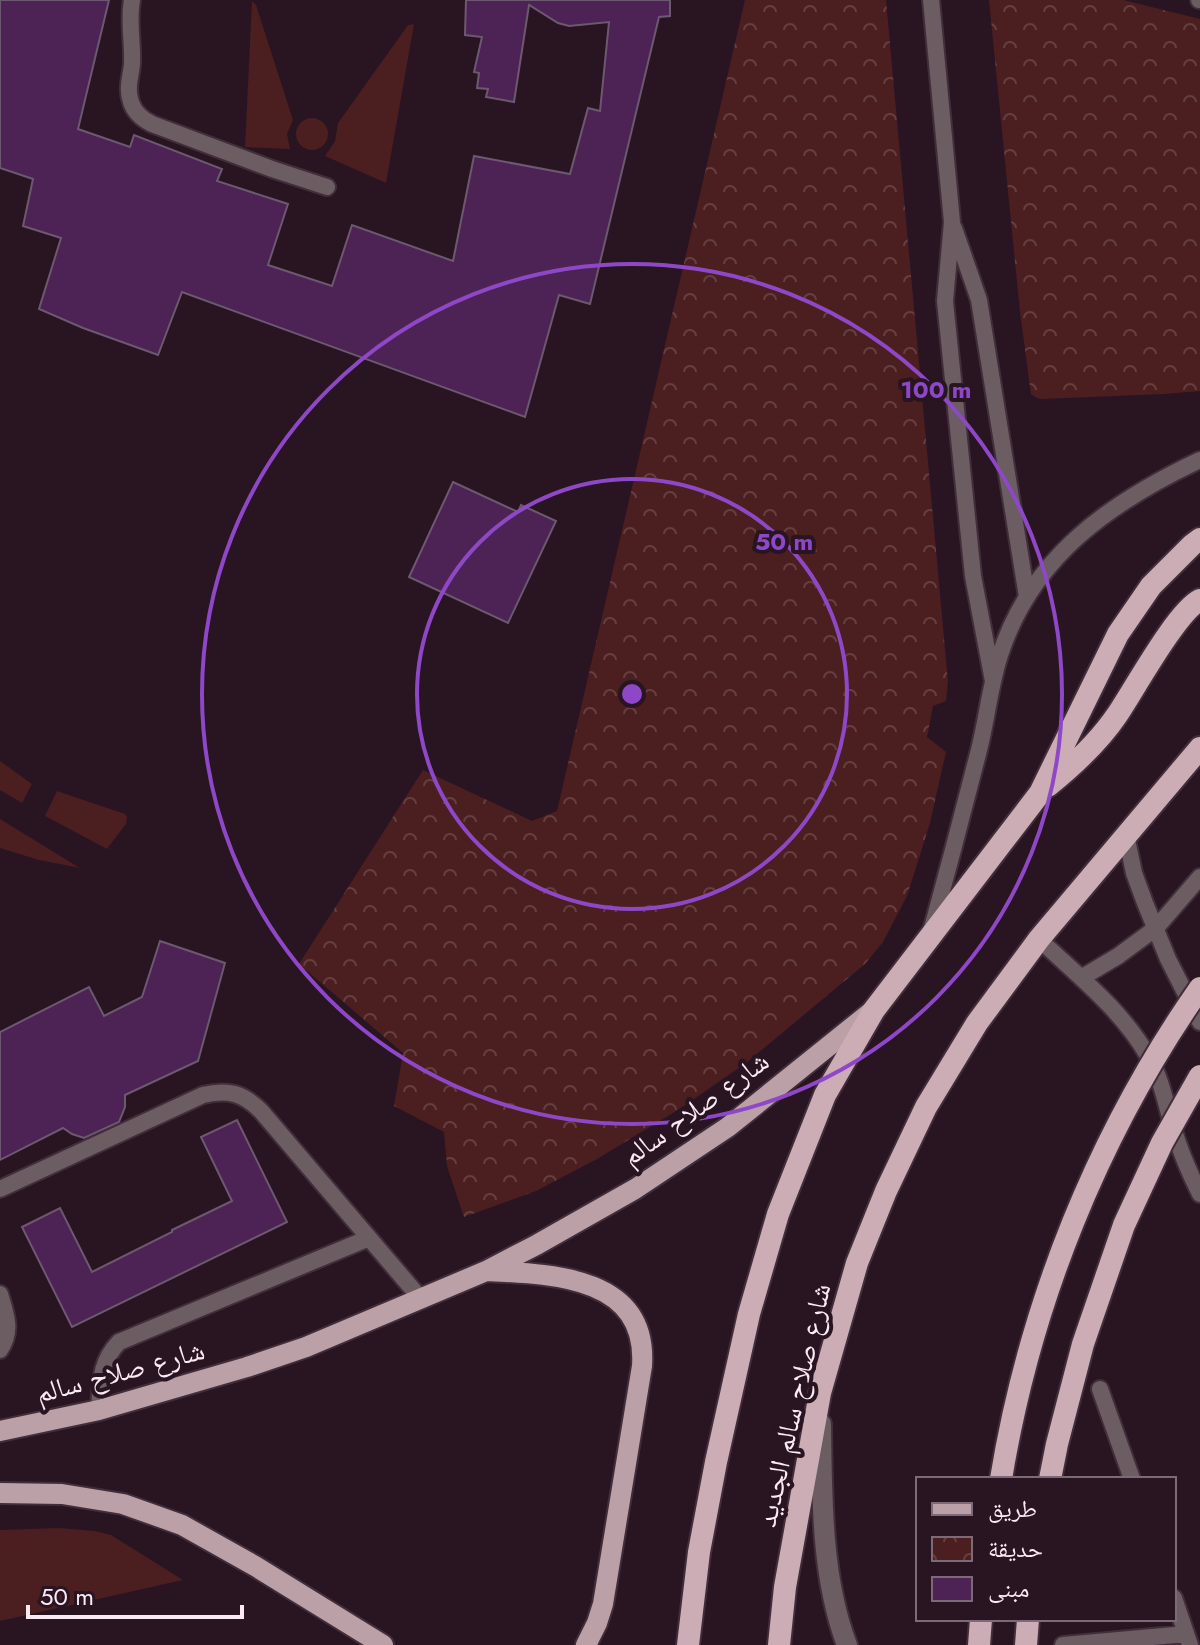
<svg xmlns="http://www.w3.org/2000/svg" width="1200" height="1645" viewBox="0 0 1200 1645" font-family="Jost,'Noto Naskh Arabic',sans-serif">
	<defs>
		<pattern id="park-crowns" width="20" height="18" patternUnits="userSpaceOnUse" patternTransform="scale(2)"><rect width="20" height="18" fill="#4b1e1f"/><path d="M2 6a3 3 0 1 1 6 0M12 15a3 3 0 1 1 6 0" fill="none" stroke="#663f40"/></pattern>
	</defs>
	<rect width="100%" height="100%" fill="#291422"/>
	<path fill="#4b1e1f" d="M252,1L256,5L293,120L287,134L290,149L245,147Z
		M414,24L386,183L325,156L335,141L338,123L408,25Z
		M296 134a16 16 0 1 1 32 0a16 16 0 1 1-32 0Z
		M0,761L32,784L22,803L0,790Z
		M57,791L125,814L127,817L126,824L107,849L45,816Z
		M0,819L80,868L39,860L0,848Z
		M59,1528L95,1531L111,1535L183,1580L0,1621V1530Z"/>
	<path fill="url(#park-crowns)" d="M745,0H886L948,682L946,701L933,706L927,737L946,752L930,823L907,896L883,942L865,964L746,1063L681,1108L597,1159L536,1191L464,1217L447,1166L444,1132L394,1106L403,1053L299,964L423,770L532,821L557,811Z
		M989,0H1123L1200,19V391L1164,394L1041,399L1037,398L1031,394L1020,312Z"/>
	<path fill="#4d2355" stroke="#6c596f" stroke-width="2" d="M0,0H109L78,129L130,147L134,135L222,169L217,181L288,204L268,265L332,286L352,225L453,261L474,156L570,174L588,108L600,111L609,22L569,26L558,23L529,5L514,102L486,97L488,89L477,88L479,73L474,72L482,37L465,35L466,0H670V16L659,17L590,304L559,295L525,417L182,292L158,355L83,328L39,309L61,238L23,226L33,179L0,168Z
		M453,482L518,512L521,505L556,521L508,623L409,577Z
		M160,941L225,963L198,1061L125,1095V1107L119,1122L84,1138L72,1134L63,1128L0,1160V1032L89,987L104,1016L142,997Z
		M237,1120L287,1222L72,1327L22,1227L60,1208L92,1272L172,1232V1230L232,1201L201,1137Z"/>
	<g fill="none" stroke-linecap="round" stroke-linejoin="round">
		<g stroke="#422e3b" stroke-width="20">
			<path id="service" d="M132,0C128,21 133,42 132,64C131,76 126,89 131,102C134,112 142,119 152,124L272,169L327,187
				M931,0L952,222L945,301L973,576L993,681
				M1199,0H1200
				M954,228L979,300L1027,597
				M1126,835L1134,873L1145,903L1168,959L1200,1022
				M932,928C948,869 964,809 979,750C987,718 990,686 1000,655C1032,556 1111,502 1200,460
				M1039,939C1078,976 1121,1009 1148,1056C1162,1079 1166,1106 1174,1131C1181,1153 1190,1174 1200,1194
				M1081,978L1118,956L1156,928L1200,877
				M0,1189L203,1095C228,1089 243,1093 261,1111L421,1299
				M0,1294C6,1314 13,1331 0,1350
				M1100,1389L1132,1479
				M99,1410C101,1383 99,1363 119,1342L369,1238
				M1174,1598L1190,1645
				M1063,1645L1186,1634"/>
		</g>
		<g stroke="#422e3b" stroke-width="24">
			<path id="tertiary" d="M821,1424C822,1496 821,1577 847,1645"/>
		</g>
		<g stroke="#422e3b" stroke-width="24">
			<path id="primary" d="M486,1271C552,1274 648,1276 642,1366L603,1604L597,1623L586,1645
				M0,1431L99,1410L247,1367L306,1347L486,1271L538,1244L635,1189L728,1127L871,1012
				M0,1493L62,1494L123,1504L182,1525L255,1566L383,1645"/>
		</g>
		<g stroke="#422e3b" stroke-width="26">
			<path id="trunk" d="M1048,786C1074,765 1098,743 1117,715C1134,690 1177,611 1200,600
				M688,1645L699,1552L716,1462L749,1314L778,1214L825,1095L874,1010L1040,793L1118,634L1151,586L1192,545L1200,539
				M779,1645L785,1587L820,1393L857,1263L886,1191L926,1107L977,1023L1039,939L1200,748
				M979,1645L981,1619
				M1026,1645L1028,1619"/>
		</g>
		<use href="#service" stroke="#6b5d61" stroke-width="16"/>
		<use href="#tertiary" stroke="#6b5d61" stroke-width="20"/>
		<use href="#primary" stroke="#bca0a7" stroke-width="20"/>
		<use href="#trunk" stroke="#ccadb5" stroke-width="22"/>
		<g stroke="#422e3b" stroke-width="26" stroke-linecap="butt">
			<path id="trunk-bridge" d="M1001,1479C1030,1303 1098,1134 1200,988
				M1050,1479L1057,1444L1083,1344L1124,1225L1162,1143L1200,1076"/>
		</g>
		<use href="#trunk-bridge" stroke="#ccadb5" stroke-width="22"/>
	</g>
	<g fill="none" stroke="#8e48c7" stroke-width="4">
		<circle cx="632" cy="694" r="215"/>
		<circle cx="632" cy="694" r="430"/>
	</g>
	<g text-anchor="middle" stroke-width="8" stroke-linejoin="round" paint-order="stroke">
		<g font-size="28" fill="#faeaf3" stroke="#291422">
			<text transform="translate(695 1108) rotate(-36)" y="10">شارع صلاح سالم</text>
			<text transform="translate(120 1371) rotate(-15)" y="10">شارع صلاح سالم</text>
			<text transform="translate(793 1405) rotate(-77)" y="10">شارع صلاح سالم الجديد</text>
		</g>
	</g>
	<circle cx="632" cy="694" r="12" fill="#8e48c7" stroke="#291422" stroke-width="4"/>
	<g font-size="24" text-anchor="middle" font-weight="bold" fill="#8e48c7" stroke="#291422" stroke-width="8" stroke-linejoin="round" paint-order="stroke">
		<text x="936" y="398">100 m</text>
		<text x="784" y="550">50 m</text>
	</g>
	<rect x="916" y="1477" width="260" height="144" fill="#291422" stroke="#7d6a76" stroke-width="2"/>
	<rect x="932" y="1503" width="40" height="12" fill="#bca0a7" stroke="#7d6a76" stroke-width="2"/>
	<text x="988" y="1517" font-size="24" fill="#faeaf3">طريق</text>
	<rect x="932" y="1537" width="40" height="24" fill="url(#park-crowns)" stroke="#7d6a76" stroke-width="2"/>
	<text x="988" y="1557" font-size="24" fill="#faeaf3">حديقة</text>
	<rect x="932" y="1577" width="40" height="24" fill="#4d2355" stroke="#7d6a76" stroke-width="2"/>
	<text x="988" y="1597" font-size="24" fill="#faeaf3">مبنى</text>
	<path d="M28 1605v12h214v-12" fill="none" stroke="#faeaf3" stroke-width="4"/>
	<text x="40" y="1605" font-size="24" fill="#faeaf3" stroke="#291422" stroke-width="6" paint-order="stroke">50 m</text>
</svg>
